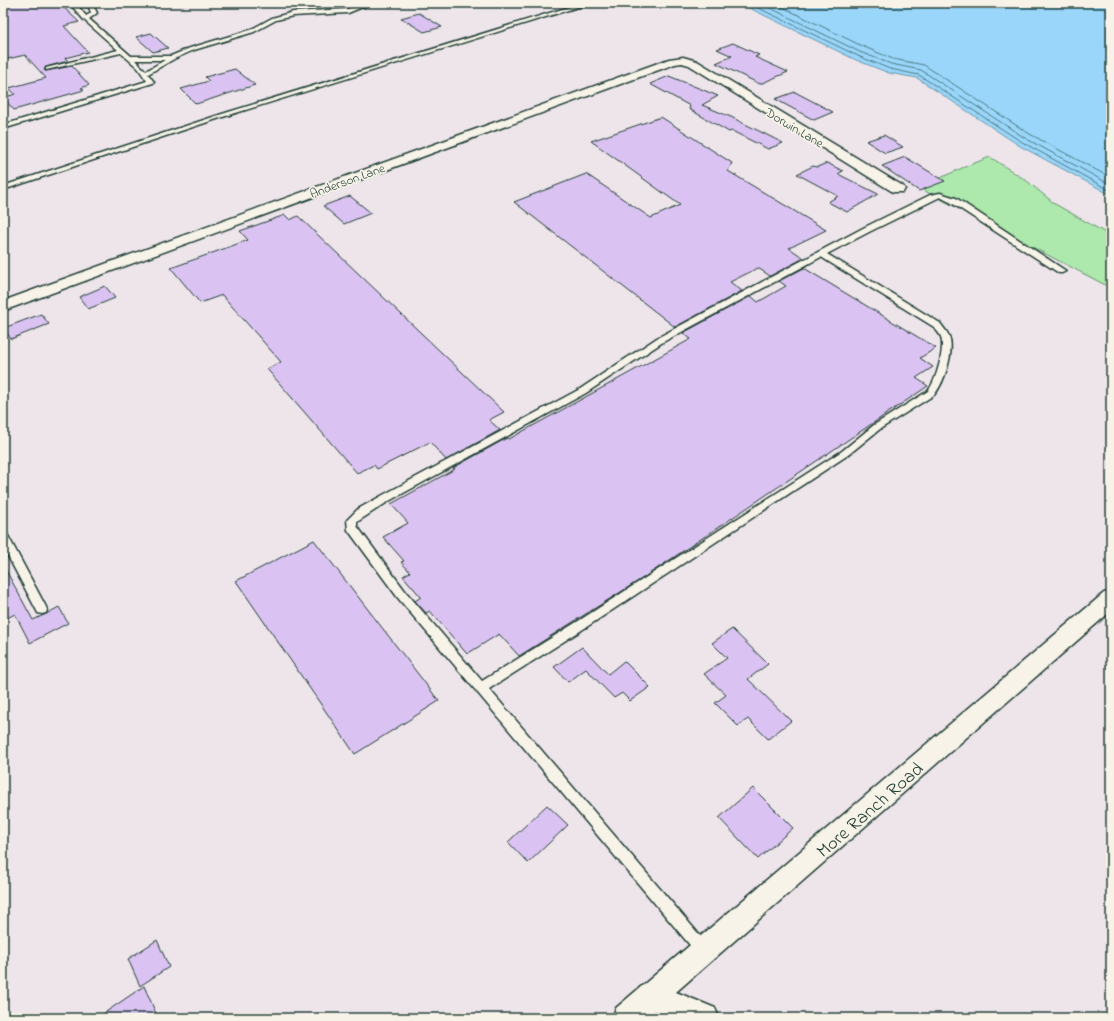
<svg xmlns="http://www.w3.org/2000/svg" width="1114" height="1021" viewBox="0 0 1114 1021" font-family="'Indie Flower',sans-serif">
	<rect width="100%" height="100%" fill="#eee5eb"/>
	<filter id="ink" filterUnits="userSpaceOnUse"><feTurbulence type="fractalNoise" baseFrequency=".025" numOctaves="2"/><feDisplacementMap in="SourceGraphic" scale="8" xChannelSelector="R" yChannelSelector="G"/><feConvolveMatrix kernelMatrix="1 2 1 2 8 2 1 2 1" color-interpolation-filters="sRGB"/></filter>
	<g filter="url(#ink)">
		<path fill="#ade8ac" stroke="#669270" d="M990,157L1027,181L1055,204L1111,236V288L919,188L962,168Z"/>
		<path fill="#99d6fa" stroke="#6899ab" d="M739,3H1111V195L1020,146L917,78L889,73L856,60Z"/>
		<g fill="none" stroke-linecap="round" stroke-linejoin="round">
			<path stroke="#507a83" stroke-width="1" d="M748,3L858,56L890,69L919,75L1022,142L1111,191
				M760,3L860,52L891,64L921,70L1025,138L1111,185
				M774,3L862,46L893,59L924,65L1028,133L1111,178"/>
		</g>
		<path fill="#dac3f2" stroke="#1f3d34" d="M3,3H59L79,22L64,26L88,52L65,58L68,61L46,67L44,70L46,71L72,66L89,85L81,88L84,90L14,110L3,98L15,94L9,88L46,78L25,55L3,60Z
			M419,13L442,27L424,32L401,18Z
			M151,33L168,48L153,52L136,37Z
			M733,43L759,55L755,57L788,72L760,84L716,63L732,56L717,49Z
			M235,69L255,85L196,104L181,89L209,81L205,77Z
			M669,76L718,96L702,105L731,117L783,143L768,149L732,131L729,132L689,109L690,106L650,84Z
			M795,92L833,112L814,120L775,99Z
			M661,117L732,163L728,171L826,230L789,248L804,258L770,276L758,268L730,282L742,291L675,327L514,202L586,174L651,218L680,205L591,141Z
			M884,135L903,147L885,153L866,141Z
			M905,157L945,181L919,191L882,166Z
			M827,163L843,171L838,174L878,194L847,212L828,202L838,196L797,174L813,166L817,167Z
			M350,196L371,213L344,224L323,206Z
			M285,215L290,220L298,216L504,412L489,420L500,430L446,460L430,442L377,469L374,465L357,473L267,369L281,362L222,295L200,303L171,268L248,240L240,231Z
			M804,268L936,348L920,358L933,367L916,378L928,386L643,578L519,656L499,634L467,654L430,611L426,613L415,601L421,597L403,576L410,572L401,562L404,561L383,537L408,523L391,504L455,469L453,468L507,438L509,439L691,339L683,333L751,296L758,302L786,286L779,281Z
			M105,286L115,298L88,309L79,297Z
			M41,314L49,324L11,339L4,328Z
			M314,540L439,701L355,754L236,581Z
			M3,565L33,620L46,614L59,607L68,623L30,643L15,614L3,620Z
			M732,629L768,664L748,679L791,721L768,739L748,719L738,726L715,703L726,695L704,674L727,658L712,643Z
			M582,647L608,674L624,661L650,687L630,701L622,693L614,698L586,669L568,682L554,667Z
			M753,788L793,828L758,859L719,818Z
			M547,805L568,825L528,863L508,842Z
			M157,940L169,967L140,986L128,959Z
			M144,986L158,1018H97Z"/>
		<g fill="none" stroke-linecap="round" stroke-linejoin="round">
			<g stroke="#1f3d34" stroke-width="3">
				<path id="service" d="M71,3L93,5L97,13L89,19L131,56H171L190,48L250,30L272,18L293,12L347,9L365,3L370,4L348,13L293,16L276,20L254,32L194,50L174,59L148,74L154,82L153,83L3,129V125L147,81L138,68L121,53L46,70V68L118,50L84,20L71,5ZM78,6L89,7L91,13L86,16ZM135,60H165L146,71Z
					M582,3H591L226,116L3,190V186L222,114Z
					M940,193L956,198L1066,271L1062,273H1059L950,202L940,197L869,232L827,254L940,323C943,327 947,332 949,336C955,350 944,384 934,395L880,429L848,455L588,626L489,689L709,946L711,951L709,956L704,958L699,956L398,598L348,530L347,520L358,509L383,495L580,389L657,338L863,228L930,195ZM821,257L934,327C936,330 940,334 941,337C945,350 936,381 928,391L874,425L842,451L580,620L482,681L406,592L357,526V522L389,501L586,393L663,342Z
					M3,533L7,534L46,607L47,610L46,613L42,614L38,613L3,547Z"/>
			</g>
			<g stroke="#1f3d34" stroke-width="3">
				<path id="minor" d="M683,57L697,61L903,186L905,189L903,192H893L689,65L682,63L675,64L3,311V301L669,59Z
					M1111,591V611L676,992L715,1008L719,1018H672L655,1011L647,1018H612L616,1008L1104,593Z"/>
			</g>
			<use href="#service" fill="#f7f3e8" fill-rule="evenodd"/>
			<use href="#minor" fill="#f7f3e8" fill-rule="evenodd"/>
		</g>
	</g>
	<g text-anchor="middle" stroke-width="3.5" stroke-linejoin="round" paint-order="stroke">
		<g font-size="13" fill="#1f3d34" stroke="#f7f3e8">
			<text transform="translate(795 127) rotate(31)" y="5">Dorwin Lane</text>
			<text transform="translate(347 180) rotate(-20)" y="5">Anderson Lane</text>
		</g>
		<g font-size="19" fill="#1f3d34" stroke="#f7f3e8">
			<text transform="translate(869 809) rotate(-41)" y="7">More Ranch Road</text>
		</g>
	</g>
	<rect width="1114" height="1021" fill="none" stroke="#f7f3e8" stroke-width="16"/>
	<rect x="8" y="8" width="1098" height="1005" fill="none" stroke="#1f3d34" stroke-width="1.5" filter="url(#ink)"/>
</svg>
